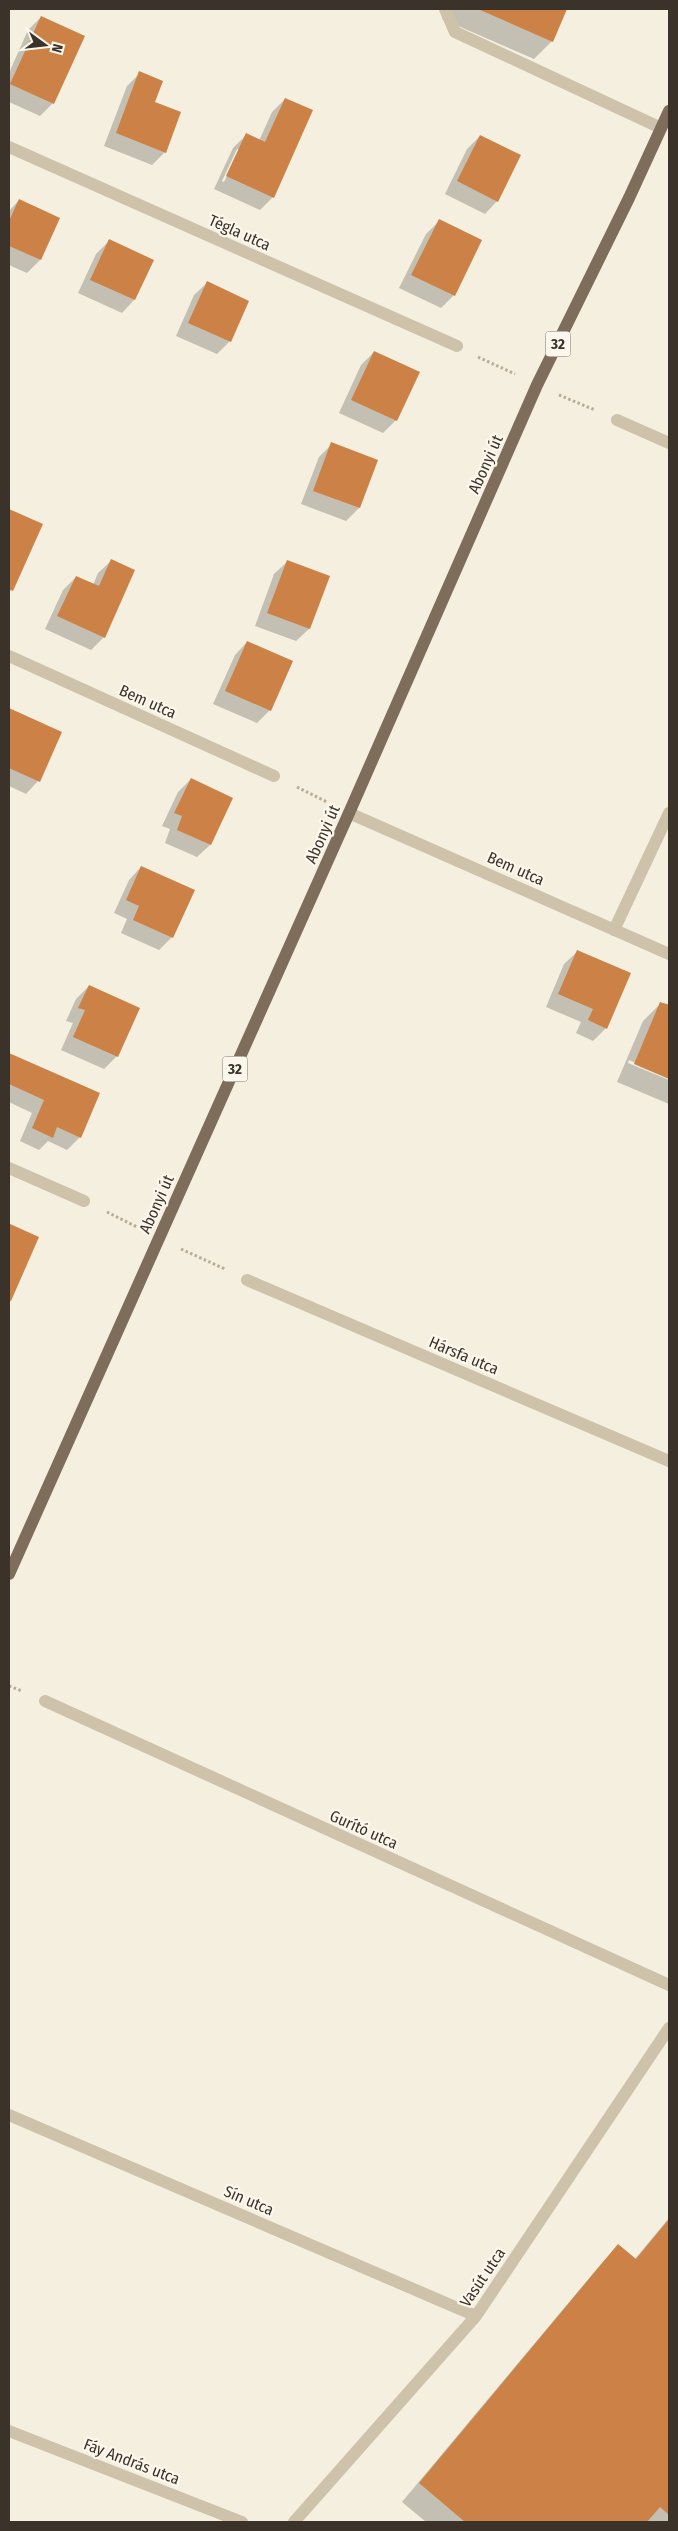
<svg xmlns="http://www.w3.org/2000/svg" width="678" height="2531" viewBox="0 0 678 2531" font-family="'Fira Sans Condensed',sans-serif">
	<rect width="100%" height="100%" fill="#f4efdf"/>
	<path fill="#0003" fill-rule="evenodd" d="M447,9H566L552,41L534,59L442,19Z
		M41,17L53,103L40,116L9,102V73L28,30Z
		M140,73L153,102L165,152L152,165L104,146L127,86Z
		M285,99L273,197L260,210L214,189L233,148L246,135L259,141L272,112ZM237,149H240L224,182L222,181Z
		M480,136L497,201L485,214L445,194L467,149Z
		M19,200L58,218L40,260L27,273L9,265V211Z
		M439,221L481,241L454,295L441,308L399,288L426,234Z
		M109,241L152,260L134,300L122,313L78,293L96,254Z
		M207,283L230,341L217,354L176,336L194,295Z
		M374,352L396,420L383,433L339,413L361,365Z
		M332,444L376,460L359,508L346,521L301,504L319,457Z
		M9,510L41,524L9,594Z
		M111,561L104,637L91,650L45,629L63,590L76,577L93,585L98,573Z
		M287,562L328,577L309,629L296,641L255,626L274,574Z
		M247,642L270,710L257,723L213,704L235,655Z
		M9,709L61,733L38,781L26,794L9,786Z
		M191,779L210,845L197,857L165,843L170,829L162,826L178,792Z
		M141,867L172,937L159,950L121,933L127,919L114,913L129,880Z
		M577,952L606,1028L593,1041L576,1033L581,1022L546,1007L564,964Z
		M89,986L117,1056L104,1069L61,1050L73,1023L66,1021L76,999Z
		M661,1003L669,1004V1078L629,1060L628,1063L669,1080V1104L617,1082L643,1021Z
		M9,1054L99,1094L80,1137L67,1150L48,1141L39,1150L20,1141L32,1113L9,1102Z
		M10,1225V1300L9,1301V1227Z
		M669,2218V2522H426L402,2502L601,2264L618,2246L634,2260Z"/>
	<path fill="#cc8246" d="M478,9H567L553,42Z
		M41,16L85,36L54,104L10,84Z
		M139,71L163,81L155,102L181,112L166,153L116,133Z
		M285,98L313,110L274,198L226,176L246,133L265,142Z
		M480,135L521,155L498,202L457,181Z
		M19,199L60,218L41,260L9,246V221Z
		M439,219L482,240L455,296L411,275Z
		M109,239L154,260L135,300L90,280Z
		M207,281L249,301L231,342L188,323Z
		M374,351L420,372L397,421L351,400Z
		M331,442L378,460L360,508L313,491Z
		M9,509L43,524L13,591L9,589Z
		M111,559L135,570L105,638L57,616L76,576L99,586Z
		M287,560L330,576L310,629L267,613Z
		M247,641L293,661L271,711L225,691Z
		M9,708L62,732L40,782L9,768Z
		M191,778L233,798L211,845L177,830L182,816L174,813Z
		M141,866L195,890L173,938L133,920L139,906L126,900Z
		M577,950L631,973L607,1029L588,1020L593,1009L558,994Z
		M89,985L140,1008L118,1057L73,1037L85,1010L78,1008Z
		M660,1002L669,1005V1079L634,1064Z
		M9,1053L100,1093L81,1138L57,1127L53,1138L32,1128L44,1100L9,1084Z
		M10,1224L39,1237L11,1301L9,1300Z
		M669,2219V2515L660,2507L647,2522H465L419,2483L618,2244L636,2259Z"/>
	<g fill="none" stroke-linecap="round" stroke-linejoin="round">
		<path stroke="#baac94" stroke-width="3" stroke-dasharray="2.5 2.5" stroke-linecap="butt" d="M478,357L515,374
			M559,395L595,410
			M297,787L327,802
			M107,1212L137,1227
			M181,1249L225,1269
			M9,1686L22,1691"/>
		<path stroke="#cec2aa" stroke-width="12" d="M445,9L455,32L661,128"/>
		<path stroke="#cec2aa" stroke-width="12" d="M9,147L457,346
			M617,420L669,443
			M9,656L274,776
			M349,813L669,954
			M614,930L669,813
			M9,1168L84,1201
			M247,1280L669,1461
			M45,1701L669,1985
			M9,2115L476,2316
			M9,2431L242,2522
			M294,2522L476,2316L669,2028"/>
		<path stroke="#7d6d5a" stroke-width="12" d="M9,1574L349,813L537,385L629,198L669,111"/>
	</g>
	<g text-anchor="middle" stroke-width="4.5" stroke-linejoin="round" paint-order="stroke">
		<g fill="#fbf7ed" stroke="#756e64" stroke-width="1">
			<rect x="545.5" y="331.5" width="25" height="25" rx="4"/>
			<rect x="222.5" y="1056.5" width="25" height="25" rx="4"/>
		</g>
		<g font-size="15" font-weight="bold" fill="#3b332a">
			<text x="558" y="349">32</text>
			<text x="235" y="1074">32</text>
		</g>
		<g font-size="16" fill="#3b332a" stroke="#fbf7ed">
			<text transform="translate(240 232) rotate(24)" y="6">Tégla utca</text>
			<text transform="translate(485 464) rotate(-66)" y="6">Abonyi út</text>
			<text transform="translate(148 701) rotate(24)" y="6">Bem utca</text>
			<text transform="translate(322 834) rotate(-66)" y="6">Abonyi út</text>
			<text transform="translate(516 868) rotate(24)" y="6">Bem utca</text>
			<text transform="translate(156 1204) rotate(-66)" y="6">Abonyi út</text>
			<text transform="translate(464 1355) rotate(23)" y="6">Hársfa utca</text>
			<text transform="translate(364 1829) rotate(24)" y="6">Gurító utca</text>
			<text transform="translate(249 2200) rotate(23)" y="6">Sín utca</text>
			<text transform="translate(482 2277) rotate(-56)" y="6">Vasút utca</text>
			<text transform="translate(132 2461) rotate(21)" y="6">Fáy András utca</text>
		</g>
	</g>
	<rect width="678" height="2531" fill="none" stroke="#3b332a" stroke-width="20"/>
	<g transform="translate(45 45) rotate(105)" stroke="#fbf7ed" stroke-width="4" paint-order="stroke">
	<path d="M0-4L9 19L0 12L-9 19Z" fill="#3b332a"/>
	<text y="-8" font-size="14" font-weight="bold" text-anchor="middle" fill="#3b332a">N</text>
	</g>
</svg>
